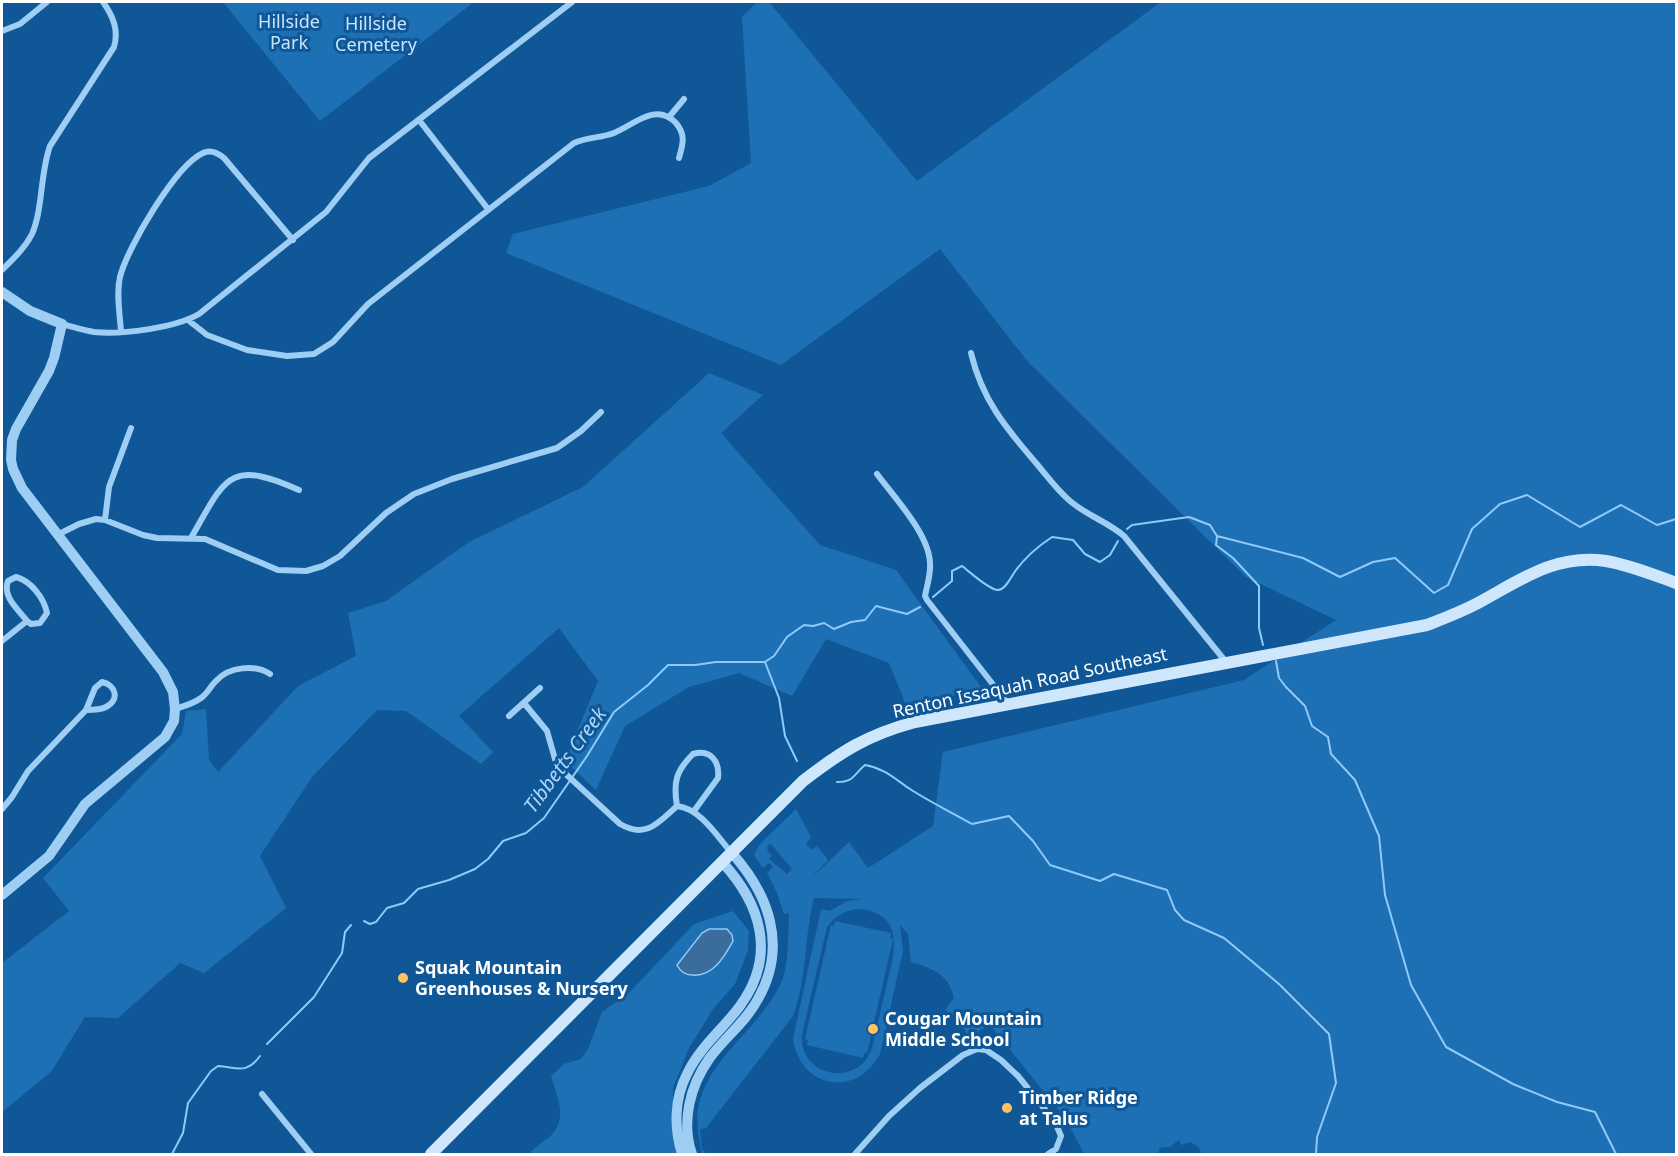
<svg xmlns="http://www.w3.org/2000/svg" width="1678" height="1156" viewBox="0 0 1678 1156" font-family="'Noto Sans',sans-serif">
	<rect width="100%" height="100%" fill="#0f5797"/>
	<path fill="#1e70b5" fill-rule="evenodd" d="M223,2H474L320,121Z
		M757,2H769L917,181L1161,2H1676V1154H1202L1199,1148L1191,1142L1181,1145L1179,1140L1170,1147L1160,1148L1158,1154H1084L1066,1119L989,1024L960,1045L966,1033L960,1020L945,1010L954,998C948,973 933,969 911,962L908,934L900,925L903,951L880,1054C856,1099 800,1088 793,1039L821,909L830,911L847,901L863,899L814,898C804,937 807,979 793,1016L706,1128L700,1129L702,1149L706,1154H702C699,1138 695,1120 699,1104C711,1054 764,1026 783,978C789,961 788,932 789,913L784,914L777,893L767,873L773,867L769,863L763,868L754,855L759,845L796,809L811,837L806,844L812,850L817,846L827,858V861L807,882L849,842L868,868L933,826L943,752L1244,680L1336,620L1246,577L1028,362L940,249L781,365L506,253L513,234L709,186L751,163L742,17ZM771,844L792,869L787,874L769,859L772,856L768,852L767,846ZM861,909C908,915 893,957 886,988C881,1008 877,1028 872,1048C858,1089 798,1077 802,1034L827,927C836,915 847,909 861,909Z
		M709,373L763,395L721,433L820,545L896,570L981,687L908,710L889,663L826,639L792,696L739,673L689,687L625,726L596,790L565,761L598,681L559,628L459,716L493,752L481,764L406,711L377,710L312,777L260,856L286,908L204,973L180,963L118,1018L85,1017L51,1072L2,1112V963L69,911L43,878L182,734L186,711L206,709L209,760L218,772L298,686L356,656L348,613L386,601L469,542L583,487Z
		M733,911L749,931L748,950L735,984L713,1009L689,1048L673,1088V1138L677,1154H529C536,1145 547,1141 554,1132C567,1115 556,1094 551,1076L564,1064L581,1059L588,1049L602,1012L630,992L694,924ZM702,933L733,941L720,963L687,953Z
		M835,921L891,933L890,939H893L867,1053H864L863,1058L807,1045L808,1040L805,1039L831,925L834,926Z"/>
	<path fill="#3a6d9c" stroke="#90caf8" stroke-width="1.5" d="M709,929H727L732,935L733,941C724,957 713,977 692,975C685,975 680,971 677,965L702,933Z"/>
	<g fill="none" stroke-linecap="round" stroke-linejoin="round">
		<path stroke="#90caf8" stroke-width="2" d="M1127,529L1132,525L1189,517L1210,525L1217,536L1303,558L1340,577L1373,562L1395,558L1434,593L1448,585L1472,529L1500,504L1527,495L1580,527L1621,505L1657,525L1676,519
			M1217,536L1216,545L1233,558L1259,586V628L1263,645
			M933,597L952,581V571L962,566C970,572 989,590 998,590C1005,590 1010,579 1014,573C1024,558 1037,547 1052,537L1073,540L1085,554L1100,562L1110,555L1118,541
			M1276,661L1279,678L1286,687L1305,706L1312,726L1328,737L1331,754L1355,780L1379,836L1385,895L1411,985L1446,1047L1513,1084L1557,1102L1595,1112L1616,1154
			M765,662L779,698L785,736L797,761
			M837,782C854,782 853,775 865,765C884,768 895,779 910,789C930,802 951,812 972,824L1009,816L1033,841L1050,865L1100,881L1114,874L1167,890L1175,910L1184,920L1224,938L1279,984L1329,1034L1336,1083L1317,1137L1316,1154
			M364,921L370,924L376,922L387,908L404,903L418,889L449,880L475,869L488,859L503,841L526,833L544,818L587,756L614,712L648,685L668,665H695L716,662H765L774,656L787,637L804,625L813,626L824,623L834,629L851,622L865,620L876,606L907,614L920,607
			M267,1044L314,997L342,953L345,932L351,925
			M172,1154L183,1133L188,1103L211,1071L218,1066C237,1067 246,1075 260,1056"/>
		<path stroke="#9fcef4" stroke-width="6" d="M2,31L20,24L47,2
			M669,117L684,99
			M419,120L488,209
			M2,270C13,259 25,248 32,234C43,209 40,174 50,146L114,47C119,30 113,16 103,2
			M188,320L207,335L247,350L287,356L314,354L333,342L368,304L574,143C587,137 601,138 614,133C635,124 656,102 676,123C686,135 683,144 679,158
			M62,324C73,327 83,330 94,332C121,335 175,328 199,314L326,212L369,158L572,2
			M121,332C120,315 116,294 120,277C127,248 176,165 203,153C211,149 218,153 224,158L293,240
			M971,353C982,400 1006,428 1036,463C1047,476 1057,490 1070,501C1086,515 1108,522 1124,536L1226,662
			M877,474C894,497 929,534 930,563C931,574 927,585 925,596L927,600L1009,705
			M105,520L109,487L131,428
			M57,535L79,524L96,519L105,520L143,535L157,538L205,539L278,570L306,571L323,566L340,556L386,513L414,494L452,479L557,448L581,431L601,412
			M191,538C225,479 228,458 299,490
			M16,577C31,581 44,598 47,613L40,623L31,624L27,621C18,609 2,597 8,581Z
			M2,641L27,621
			M524,703L547,731L557,766L620,824C646,839 658,823 677,806C701,809 716,835 731,852
			M175,709C184,706 193,704 201,698C208,693 211,685 217,680C229,667 255,664 270,674
			M509,716L540,688
			M677,806C673,782 676,771 693,754C710,749 720,761 718,778L694,811
			M2,809L12,797L28,771L86,710L95,688L102,682C116,685 120,700 106,707C100,710 92,710 86,710
			M262,1094L311,1154
			M855,1154L889,1116L920,1088L963,1055L977,1049L986,1050L1001,1060L1018,1076L1055,1122L1061,1136L1056,1149L1048,1154"/>
		<path stroke="#9fcef4" stroke-width="10" d="M2,292L30,311L62,324L54,358L49,371L16,429L12,440L11,460L13,469L22,488L163,672L173,692L175,709L174,721L165,737L85,804L49,856L2,895
			M682,1154C674,1128 674,1099 687,1074C699,1048 723,1029 740,1006C777,955 761,904 722,862
			M692,1154C681,1122 690,1086 709,1059C724,1038 746,1022 758,999C788,946 769,894 731,852"/>
		<path stroke="#cfe7fd" stroke-width="12" d="M431,1154L803,781C842,751 867,735 915,722L1427,625C1445,618 1461,612 1478,603C1519,581 1556,553 1606,561C1630,565 1654,575 1676,583"/>
	</g>
	<g fill="#ffc363" stroke="#0f5797" stroke-width="2">
		<circle cx="403" cy="978" r="6"/>
		<circle cx="873" cy="1029" r="6"/>
		<circle cx="1007" cy="1108" r="6"/>
	</g>
	<g text-anchor="middle" stroke-width="6" stroke-linejoin="round" paint-order="stroke">
		<g font-size="18" fill="#c7e5fe" stroke="#0f5797">
			<text x="289" y="28">Hillside<tspan x="289" dy="21">Park</tspan></text>
			<text x="376" y="30">Hillside<tspan x="376" dy="21">Cemetery</tspan></text>
		</g>
		<g font-size="18" fill="#fff" stroke="#0f5797">
			<text transform="translate(1030 683) rotate(-12)" y="6">Renton Issaquah Road Southeast</text>
		</g>
		<g font-size="18" font-weight="bold" fill="#fff" stroke="#0f5797" text-anchor="start">
			<text x="415" y="974">Squak Mountain<tspan x="415" dy="21">Greenhouses &amp; Nursery</tspan></text>
			<text x="885" y="1025">Cougar Mountain<tspan x="885" dy="21">Middle School</tspan></text>
			<text x="1019" y="1104">Timber Ridge<tspan x="1019" dy="21">at Talus</tspan></text>
		</g>
		<g font-size="20" font-style="italic" fill="#abd7fb" stroke="#0f5797">
			<text transform="translate(565 760) rotate(-54)" y="7">Tibbetts Creek</text>
		</g>
	</g>
	<rect width="1678" height="1156" fill="none" stroke="#ffffff" stroke-width="6"/>
</svg>
